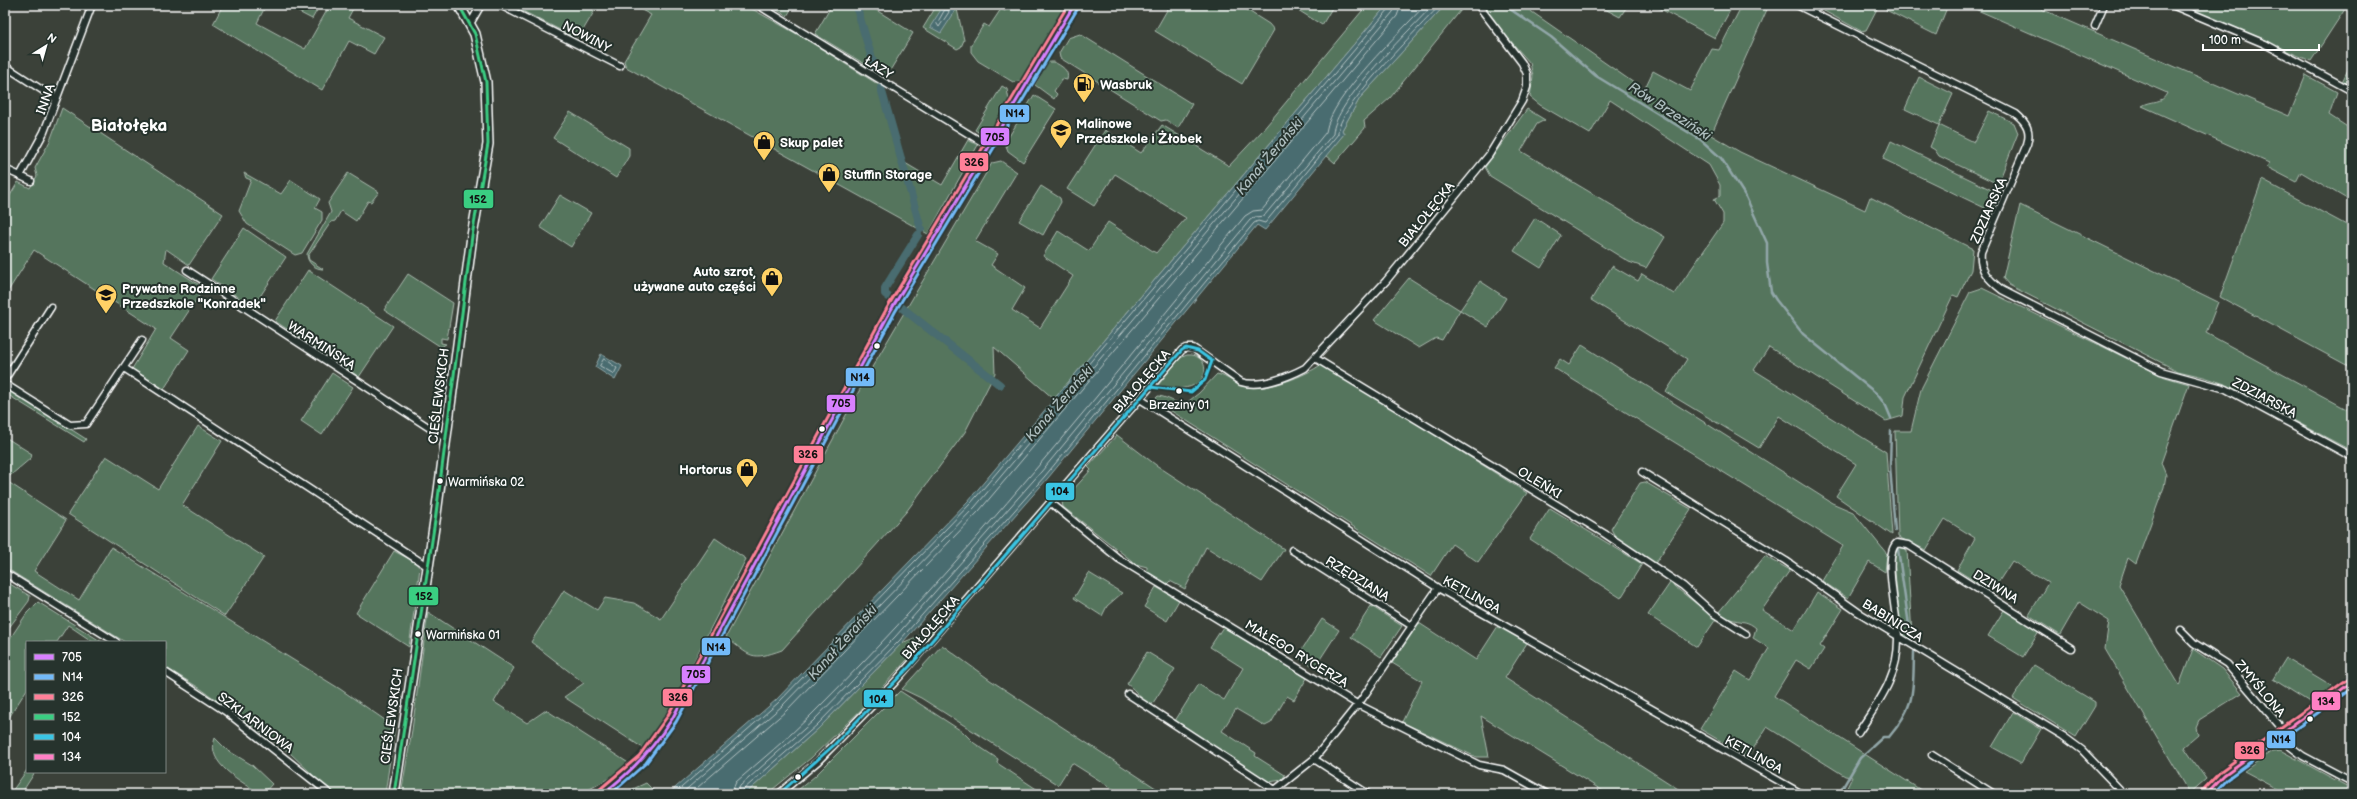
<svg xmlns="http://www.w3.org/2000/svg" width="2357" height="799" viewBox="0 0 2357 799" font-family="'Balsamiq Sans',sans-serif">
	<rect width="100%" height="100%" fill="#3b4139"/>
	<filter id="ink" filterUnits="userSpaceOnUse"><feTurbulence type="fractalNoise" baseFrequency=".025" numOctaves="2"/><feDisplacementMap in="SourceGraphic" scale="8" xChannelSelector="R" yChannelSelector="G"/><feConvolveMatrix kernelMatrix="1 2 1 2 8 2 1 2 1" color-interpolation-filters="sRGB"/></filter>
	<g filter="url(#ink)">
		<path fill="#54745d" stroke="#aabaae" d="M223,5H266L257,23L305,49L330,5H355L348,18L384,37L374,54L349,41L322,90L213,24Z
			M285,5H320L312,19Z
			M511,5H598L579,37L570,35Z
			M632,5H646L651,8L652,5H745L804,38L879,85L900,160L942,185L968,140L978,145L928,234L626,67L624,61L651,15Z
			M768,5H794L787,16Z
			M832,5H855L873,69L815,34Z
			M858,5H868L913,33L886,77L877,72Z
			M937,5H956L964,40L961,47L957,49L923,28Z
			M1010,5H1067L1024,76L1019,81L1013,82L978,61L971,52V45L984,24L989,27L1001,9L1005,11Z
			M1170,5H1239L1269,24L1274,30L1242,84L1155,31Z
			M1290,5H1328L1332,8L1322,25Z
			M1367,5H1387L1054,399L994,347L995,373L965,432L906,512L782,650C751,661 751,657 726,637L871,369L992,163L1001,161L1017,172L975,241L998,254L991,265L1025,288L1012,310L1040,328L1073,276L1043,256L1058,231L1089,251L1108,222L1156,253L1186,218L1115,174L1094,206L1067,189L1105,130L1141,153L1162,125L1229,166L1262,131Z
			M1445,5H1465L1390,98L1364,121L1365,128L1335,163L1326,155L1344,134L1342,130L1360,98Z
			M1482,5H1522L1644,90L1653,71L1690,91L1712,49L1719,50L1742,5H1769L1711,135L1740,152L1865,210L1870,197L1973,249L1971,270L1958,297L1953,295L1905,397L1903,416L1886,421L1769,347L1754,370L1886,452L1892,535L1836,496L1856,464L1779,416L1759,448L1666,392L1687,359L1591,300L1612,266L1638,281L1642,274L1674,294L1723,223V214L1714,199L1720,196V185L1709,165L1610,100L1590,134L1540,105L1530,97L1533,76L1530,63L1485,12Z
			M1597,5H1628L1620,17Z
			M1653,5H1733L1715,38Z
			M1813,5H1879L1866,30L1861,31Z
			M1889,5H1948L1936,35L1886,10Z
			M1966,5H2032L2289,116L2306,75L2337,92L2329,115L2352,130V202L2301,172L2296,182L2267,167L2269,163L2142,106C2151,100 2163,104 2167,93Z
			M2178,5H2352V9L2347,6L2311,61Z
			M1080,34L1192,104L1178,128L1166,120L1161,121L1060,58L1059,53L1068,38Z
			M2352,61V87L2342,82Z
			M1048,62H1054C1061,66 1070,70 1067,80L1062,79L1054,91L1057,94L1054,99L1035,85Z
			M1919,77L1953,94L1939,125L1974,142L1989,111L2014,123L2018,133L1998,184L1939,156L1935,150L1930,147L1939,125L1905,109Z
			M1002,86L1007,89L1009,101L987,138L975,130Z
			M1034,95L1056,109L1023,162L1008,151L1005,143Z
			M62,108L223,214L189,265L166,249L164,262L204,288L171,338L189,350L164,389L132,369L156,329L34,250L5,296V204L18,182L30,188L37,176L35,168L50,141Z
			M1527,109L1545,120L1537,124L1521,151L1665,237L1646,268L1629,262L1490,176L1485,167Z
			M570,112L629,148V156L616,178L553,138Z
			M1891,141L2000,194L1991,211L1883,159Z
			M244,173L281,194L291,180L320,199L315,208L322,212V220L302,253L295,255L247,224L239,211L251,180L246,178Z
			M348,173L379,192L371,202L368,201L356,221L341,211L335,221L331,222L308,256L309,260L323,269C315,269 307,263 307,254L331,212L328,203Z
			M2262,180L2352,228V368L2220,297Z
			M1041,186L1060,198L1061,202L1043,235L1019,221Z
			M560,195L591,213L571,247L540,227Z
			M2020,205L2218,302L2206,333L2352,412V451L2225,384L2204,377L2178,371L2009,285L2003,278Z
			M1535,218L1561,235L1541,268L1514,251Z
			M244,228L286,257L253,307L211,279Z
			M308,270L393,326L359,377L275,321Z
			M408,274L453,303L447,339L441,338V343L446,344L441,347L384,310Z
			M1409,278L1460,310L1480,281L1506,298L1488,327L1460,310L1442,340L1436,338L1419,348L1374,320Z
			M1982,288L2165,377L2189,384L2161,463L2166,475L2164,487L2136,564L2128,558L2119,585L2179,686L2193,649L2222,669L2242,693L2199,720L2196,727L2198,735L2184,747L2206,779L2190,793L2105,649L2109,621L2079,602L2060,635L2029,615L2048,583L2012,561L1992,592L1957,570L1975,538L1945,519L1926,550L1898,537L1895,431H1911L1921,389L1970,292Z
			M1582,345L1832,503L1853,512L1887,554L1885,572L1869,562L1848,598L1822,581L1843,546L1554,368L1560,359L1569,365Z
			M1187,355C1215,353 1213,401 1158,385L1180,358Z
			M1322,364L1527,493L1478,562L1452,544L1431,576L1154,400L1158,396C1169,397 1175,404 1185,404L1199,393L1217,374C1227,376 1237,386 1247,387C1268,391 1305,376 1322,364Z
			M332,373L353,387L322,435L301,421Z
			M5,387L86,439L84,442L5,393Z
			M198,426L222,441L182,505L264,557L225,616L68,514L106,456L158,489Z
			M1117,435L1156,465L1284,549L1262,582L1206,547L1185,589L1170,581L1167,584L1147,572V567L1136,564L1063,507L1062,502L1091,470L1088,467Z
			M5,437L32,454L31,458L5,480L66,520L34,571L79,600L111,547L340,689L395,727L385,794H333L290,753L201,689L165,667V642H125L6,568L5,567Z
			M1645,482L1691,509L1654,565L1616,538L1611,529L1640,483Z
			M1550,508L1642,564L1621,598L1530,539Z
			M715,538L746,559L683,682L646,750L564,697L584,683L531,642L564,590L597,610L605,598L634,603L661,619Z
			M1900,546L1907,550L1912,636L1909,640L1901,637L1894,561L1895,552Z
			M394,551L415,562L420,568L409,647L356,613Z
			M1765,556L1790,570L1762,610L1794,630L1817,592L1843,609L1820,646L1824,649L1811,669L1796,660L1774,696L1927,794H1844L1852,777L1845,776L1767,727L1748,757L1700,729L1736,671L1750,680L1769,648L1753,638L1756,628C1748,621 1743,622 1734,620C1728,619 1723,616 1718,613Z
			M1089,573L1122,593L1107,606L1102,616L1074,598Z
			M5,581L30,596L29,601L5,633Z
			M1670,583L1716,619L1697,647L1648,615Z
			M1156,587L1179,600L1167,621L1144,607Z
			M38,602L102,642H93L68,625L57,642H27V689L5,724V646L27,613Z
			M1371,606L1402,626L1381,657L1351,637Z
			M2004,610L2039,631L2023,657L1988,636Z
			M428,612L514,668L494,702L527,723L546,710L630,764L622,771L581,794H401L412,730Z
			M1322,619L1339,630L1315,667L1297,657Z
			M1419,623L1476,660L1498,626L1527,643L1505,678L1686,794H1608L1481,716L1489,757H1476L1402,722L1422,681L1392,663Z
			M1223,627L1307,678L1294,700L1287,696L1271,723L1265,726L1236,709L1222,731L1256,753L1255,756L1285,775L1282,780L1269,782L1175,721L1198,684L1224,700L1243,668L1210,647Z
			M935,629L866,705L811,758L767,794H745L819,728L902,643Z
			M942,645L990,680L1165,794H1121L1072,763L1058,785L921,698L902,689Z
			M1147,652L1175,669L1151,706C1141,700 1137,691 1127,684Z
			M2286,658L2334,687L2311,703L2273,679Z
			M2034,665L2095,702V706L2076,737L2013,698Z
			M900,691L963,732L974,743L998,759L997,763L1044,794H949L939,788L937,794H793L815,776Z
			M2013,712L2041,729L2021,763L1992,747Z
			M215,738L227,750L252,765L272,784L263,794H260C242,781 205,764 215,738Z
			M2280,750L2352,789V794H2287L2244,771L2272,751Z
			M27,770V772H35L21,794H5V791L10,794Z
			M646,783L657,794H622Z"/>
		<path fill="#496c6f" stroke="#92a7a9" d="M944,5L956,10L941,33L930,27Z
			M1387,5H1445L1360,98L1342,130L1344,134L1265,230L1257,225L1048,478L902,643L819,728L745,794H668L776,700L968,501Z
			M601,354L622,366L615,380L595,367Z"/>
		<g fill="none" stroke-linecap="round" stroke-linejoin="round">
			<path stroke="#b6c4c5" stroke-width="1" d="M945,10H948L949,12L939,27L937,24Z
				M604,359L617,368L614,374L600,366Z
				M674,794L778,703L971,503L1389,9L1390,5
				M681,794L782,706L975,507L1393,12L1395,5
				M690,794L786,711L979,511L1397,16L1401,5
				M731,794L736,782C761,760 787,739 811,715C967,560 1105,386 1245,216L1253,211L1262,210L1326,132C1331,96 1400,33 1425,5
				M737,794L740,786L813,721L895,637L1041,472L1250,220L1255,217L1264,216L1333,134C1334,102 1410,30 1433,5
				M742,794L744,789L817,725L899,641L1045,476L1254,223L1258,221L1265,223L1338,134C1336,109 1420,27 1440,5"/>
			<path stroke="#92a7a9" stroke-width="2.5" d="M1504,5L1551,37L1596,76L1701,140L1721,158L1746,197L1767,243V263L1771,292L1776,300L1803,334L1877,394L1886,406L1891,418
				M1891,431L1890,466L1895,531
				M1898,549L1911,639
				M1839,794L1860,758L1883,737H1889C1916,705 1913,691 1914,652"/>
			<path stroke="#496c6f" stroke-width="8" d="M856,5L876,72
				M881,88L921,229
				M890,298L885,294V288L918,235
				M901,307L1000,385"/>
			<g stroke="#fff" stroke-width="9">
				<path id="street" d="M500,5L620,66
					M758,5L990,147
					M1797,5L2016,114C2027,123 2031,131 2027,144L1981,252C1979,270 1988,279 2002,290L2161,371L2226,389L2352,457
					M2172,5L2265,44L2352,91
					M470,24L481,5
					M2095,26L2104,5
					M5,66L56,99
					M5,169L31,181
					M20,176L44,132L92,5
					M187,270L445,438
					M1315,358L1605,534L1683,586L1713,613L1746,634
					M124,368L427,566
					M5,379L51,307
					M5,384L70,425L86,424L142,340
					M1140,399L1438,588L1802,794
					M1642,472L1786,561L1858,612L2063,736L2082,750L2124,794
					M1051,503L1119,559L1357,704L1479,765L1504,770L1547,794
					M1292,550L1412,626
					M5,573L116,642
					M2181,630L2194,643L2227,664L2285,732
					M165,672L225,711L330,794
					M1128,694L1275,790L1314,759L1362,699L1438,588
					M1858,733C1879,701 1899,677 1898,636C1898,619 1882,554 1897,543L1908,545L2071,648
					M2278,737L2303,756L2352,782
					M1932,755L1994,794
					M1314,759L1368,794
					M779,794L818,761L894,683L1182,350L1186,348H1193L1241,382C1260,388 1288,377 1305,368L1386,281L1489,155L1522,101L1527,87V74L1522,63L1478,5"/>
			</g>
			<g stroke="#fff" stroke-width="12">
				<path id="secondary" d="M394,794L436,514L472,236L488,144L486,82L475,34L459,5
					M602,794C647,765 664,733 690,688L891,310L1074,5
					M2206,794L2224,775L2352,682"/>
			</g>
			<use href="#street" stroke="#26332d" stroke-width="6"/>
			<use href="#secondary" stroke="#26332d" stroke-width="9"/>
			<g stroke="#26332d" stroke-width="6">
				<path id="bus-1" d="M602,794C631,773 652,750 672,719L891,310L1074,5"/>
			</g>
			<g stroke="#26332d" stroke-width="6">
				<path id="bus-2" d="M611,794L646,763L676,722L895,312L1078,8
					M2213,794L2227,779L2352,688"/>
			</g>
			<g stroke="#26332d" stroke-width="6">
				<path id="bus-3" d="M599,790L639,756L667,717L887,308L1068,5
					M2202,791L2221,771L2349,678"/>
			</g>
			<g stroke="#26332d" stroke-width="6">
				<path id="bus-4" d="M394,794L436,514L472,236L488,144L486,82L475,34L459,5"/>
			</g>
			<g stroke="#26332d" stroke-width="6">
				<path id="bus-5" d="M1186,348L1198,351L1212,361L1205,380L1191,392L1150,387L1182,350Z
					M779,794L834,745L910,666L1150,387"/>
			</g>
			<g stroke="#26332d" stroke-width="6">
				<path id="bus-6" d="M2206,794L2224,775L2352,682"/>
			</g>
			<use href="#bus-1" stroke="#d880ff" stroke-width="3"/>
			<use href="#bus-2" stroke="#73baf8" stroke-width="3"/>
			<use href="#bus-3" stroke="#ff8098" stroke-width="3"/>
			<use href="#bus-4" stroke="#3ace82" stroke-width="3"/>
			<use href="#bus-5" stroke="#3ac5e4" stroke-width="3"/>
			<use href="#bus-6" stroke="#ff80c5" stroke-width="3"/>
		</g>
	</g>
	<defs>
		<g id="fuel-pin" transform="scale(1.15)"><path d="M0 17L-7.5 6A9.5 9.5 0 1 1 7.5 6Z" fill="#ffd166" stroke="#26332d"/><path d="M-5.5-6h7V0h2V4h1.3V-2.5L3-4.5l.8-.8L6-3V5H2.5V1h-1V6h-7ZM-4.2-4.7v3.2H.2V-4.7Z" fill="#111"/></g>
		<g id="school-pin" transform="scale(1.15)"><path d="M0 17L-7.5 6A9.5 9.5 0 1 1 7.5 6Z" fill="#ffd166" stroke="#26332d"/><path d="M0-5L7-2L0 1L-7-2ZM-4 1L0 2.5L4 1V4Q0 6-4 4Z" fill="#111"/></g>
		<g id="shop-pin" transform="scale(1.15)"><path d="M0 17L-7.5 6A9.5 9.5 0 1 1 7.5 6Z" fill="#ffd166" stroke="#26332d"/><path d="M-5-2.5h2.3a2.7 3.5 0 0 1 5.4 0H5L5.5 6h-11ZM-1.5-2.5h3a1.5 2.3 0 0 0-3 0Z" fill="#111"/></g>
	</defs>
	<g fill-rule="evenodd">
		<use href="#fuel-pin" x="1084" y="84"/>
		<use href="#school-pin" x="1061" y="130"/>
		<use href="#shop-pin" x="764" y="142"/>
		<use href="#shop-pin" x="829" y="174"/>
		<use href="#shop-pin" x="772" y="278"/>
		<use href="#school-pin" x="106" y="295"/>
		<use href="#shop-pin" x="747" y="469"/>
	</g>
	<g fill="#fff" stroke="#26332d" stroke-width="1.5">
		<circle cx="877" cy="346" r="3.5"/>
		<circle cx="1179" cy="391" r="3.5"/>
		<circle cx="822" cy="429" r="3.5"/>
		<circle cx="440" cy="481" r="3.5"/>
		<circle cx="418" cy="634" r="3.5"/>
		<circle cx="2310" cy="719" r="3.5"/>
		<circle cx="798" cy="777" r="3.5"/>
	</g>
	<g text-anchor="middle" stroke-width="4" stroke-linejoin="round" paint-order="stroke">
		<g font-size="12" fill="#fff" stroke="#26332d" text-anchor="start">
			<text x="1179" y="409" text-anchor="middle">Brzeziny 01</text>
			<text x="448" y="486">Warmińska 02</text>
			<text x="426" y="639">Warmińska 01</text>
		</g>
		<g font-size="13" fill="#fff" stroke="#26332d">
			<text transform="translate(587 36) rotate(28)" y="5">NOWINY</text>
			<text transform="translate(879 67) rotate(32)" y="5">ŁAZY</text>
			<text transform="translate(45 99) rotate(-70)" y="5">INNA</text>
			<text transform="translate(1988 210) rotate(-66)" y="5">ZDZIARSKA</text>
			<text transform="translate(1426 214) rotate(-51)" y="5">BIAŁOŁĘCKA</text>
			<text transform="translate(322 345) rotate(33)" y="5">WARMIŃSKA</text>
			<text transform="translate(1141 381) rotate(-49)" y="5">BIAŁOŁĘCKA</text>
			<text transform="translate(438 396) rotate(-83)" y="5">CIEŚLEWSKICH</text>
			<text transform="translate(2265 397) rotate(28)" y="5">ZDZIARSKA</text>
			<text transform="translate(1540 482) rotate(31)" y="5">OLEŃKI</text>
			<text transform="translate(1358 578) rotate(32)" y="5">RZĘDZIANA</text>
			<text transform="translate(1996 586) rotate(32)" y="5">DZIWNA</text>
			<text transform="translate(1472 594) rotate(29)" y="5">KETLINGA</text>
			<text transform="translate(1893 620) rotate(32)" y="5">BABINICZA</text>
			<text transform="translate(930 627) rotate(-49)" y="5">BIAŁOŁĘCKA</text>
			<text transform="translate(1297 653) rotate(31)" y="5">MAŁEGO RYCERZA</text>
			<text transform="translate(2261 688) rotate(50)" y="5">ZMYŚLONA</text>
			<text transform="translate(391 716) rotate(-82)" y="5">CIEŚLEWSKICH</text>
			<text transform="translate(256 722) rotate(37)" y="5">SZKLARNIOWA</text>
			<text transform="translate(1754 754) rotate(29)" y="5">KETLINGA</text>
		</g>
		<g font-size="13" font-weight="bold" fill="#fff" stroke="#26332d" text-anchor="start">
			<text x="1100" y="89">Wasbruk</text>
			<text x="1076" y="128">Malinowe<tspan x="1076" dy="15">Przedszkole i Żłobek</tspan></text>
			<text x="780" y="147">Skup palet</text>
			<text x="844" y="179">Stuffin Storage</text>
			<text x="756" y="276" text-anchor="end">Auto szrot,<tspan x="756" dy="15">używane auto części</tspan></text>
			<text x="122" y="293">Prywatne Rodzinne<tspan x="122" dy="15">Przedszkole "Konradek"</tspan></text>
			<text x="732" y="474" text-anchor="end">Hortorus</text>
		</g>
		<g font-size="14" font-style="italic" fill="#adbdbe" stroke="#26332d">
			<text transform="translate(1670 111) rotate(33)" y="5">Rów Brzeziński</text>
			<text transform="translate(1269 156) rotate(-50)" y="5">Kanał Żerański</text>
			<text transform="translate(1059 403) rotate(-49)" y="5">Kanał Żerański</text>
			<text transform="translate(842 642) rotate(-48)" y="5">Kanał Żerański</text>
		</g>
		<g font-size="17" font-weight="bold" fill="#fff" stroke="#26332d">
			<text x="129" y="131">Białołęka</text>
		</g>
	</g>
	<g stroke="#26332d" stroke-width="1.5">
		<rect x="999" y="104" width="31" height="19" rx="4" fill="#73baf8"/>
		<rect x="980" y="127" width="30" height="19" rx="4" fill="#d880ff"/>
		<rect x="959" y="152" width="30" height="20" rx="4" fill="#ff8098"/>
		<rect x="463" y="189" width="31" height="20" rx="4" fill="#3ace82"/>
		<rect x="845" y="367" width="30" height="20" rx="4" fill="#73baf8"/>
		<rect x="826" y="394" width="30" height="19" rx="4" fill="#d880ff"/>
		<rect x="793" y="445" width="31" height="19" rx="4" fill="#ff8098"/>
		<rect x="1045" y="482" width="30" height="19" rx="4" fill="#3ac5e4"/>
		<rect x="408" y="586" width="31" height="20" rx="4" fill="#3ace82"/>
		<rect x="701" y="637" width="30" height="19" rx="4" fill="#73baf8"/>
		<rect x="681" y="665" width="30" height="19" rx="4" fill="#d880ff"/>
		<rect x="662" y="688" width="31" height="19" rx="4" fill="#ff8098"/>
		<rect x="863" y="689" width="31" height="19" rx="4" fill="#3ac5e4"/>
		<rect x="2311" y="691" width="30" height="20" rx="4" fill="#ff80c5"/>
		<rect x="2266" y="730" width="30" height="19" rx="4" fill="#73baf8"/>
		<rect x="2234" y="741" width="31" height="19" rx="4" fill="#ff8098"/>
	</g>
	<g font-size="11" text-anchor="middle" font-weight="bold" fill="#111">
		<text x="1015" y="117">N14</text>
		<text x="995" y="141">705</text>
		<text x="974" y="166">326</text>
		<text x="478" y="203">152</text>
		<text x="860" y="381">N14</text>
		<text x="841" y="407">705</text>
		<text x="808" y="458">326</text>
		<text x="1060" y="495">104</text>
		<text x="424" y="600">152</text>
		<text x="716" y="651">N14</text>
		<text x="696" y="678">705</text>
		<text x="678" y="701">326</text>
		<text x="878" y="703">104</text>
		<text x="2326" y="705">134</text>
		<text x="2281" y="743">N14</text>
		<text x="2250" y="754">326</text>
	</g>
	<rect width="2357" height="799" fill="none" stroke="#26332d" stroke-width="20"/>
	<rect x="10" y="10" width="2337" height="779" fill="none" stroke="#fff" stroke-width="1.5" filter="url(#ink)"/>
	<rect x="26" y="641" width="140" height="132" fill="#26332d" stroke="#7d8581"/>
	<rect x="34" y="654" width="20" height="6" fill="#d880ff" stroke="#7d8581"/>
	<text x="62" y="661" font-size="12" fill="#ffffff">705</text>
	<rect x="34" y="674" width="20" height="6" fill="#73baf8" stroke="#7d8581"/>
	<text x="62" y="681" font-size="12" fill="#ffffff">N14</text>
	<rect x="34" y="694" width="20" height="6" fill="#ff8098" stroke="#7d8581"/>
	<text x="62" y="701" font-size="12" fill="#ffffff">326</text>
	<rect x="34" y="714" width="20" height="6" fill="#3ace82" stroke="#7d8581"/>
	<text x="62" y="721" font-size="12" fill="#ffffff">152</text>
	<rect x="34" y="734" width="20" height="6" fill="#3ac5e4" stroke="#7d8581"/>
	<text x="62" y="741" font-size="12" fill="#ffffff">104</text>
	<rect x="34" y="754" width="20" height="6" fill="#ff80c5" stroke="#7d8581"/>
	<text x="62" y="761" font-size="12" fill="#ffffff">134</text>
	<g transform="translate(46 46) rotate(37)" stroke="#26332d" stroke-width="3" paint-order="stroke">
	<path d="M0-3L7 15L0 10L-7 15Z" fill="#ffffff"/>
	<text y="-6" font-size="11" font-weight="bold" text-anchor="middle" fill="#ffffff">N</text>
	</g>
	<path d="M2203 44v6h116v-6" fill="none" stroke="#ffffff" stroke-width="2"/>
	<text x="2209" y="44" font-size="12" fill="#ffffff" stroke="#26332d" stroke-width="3" paint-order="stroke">100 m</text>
</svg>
